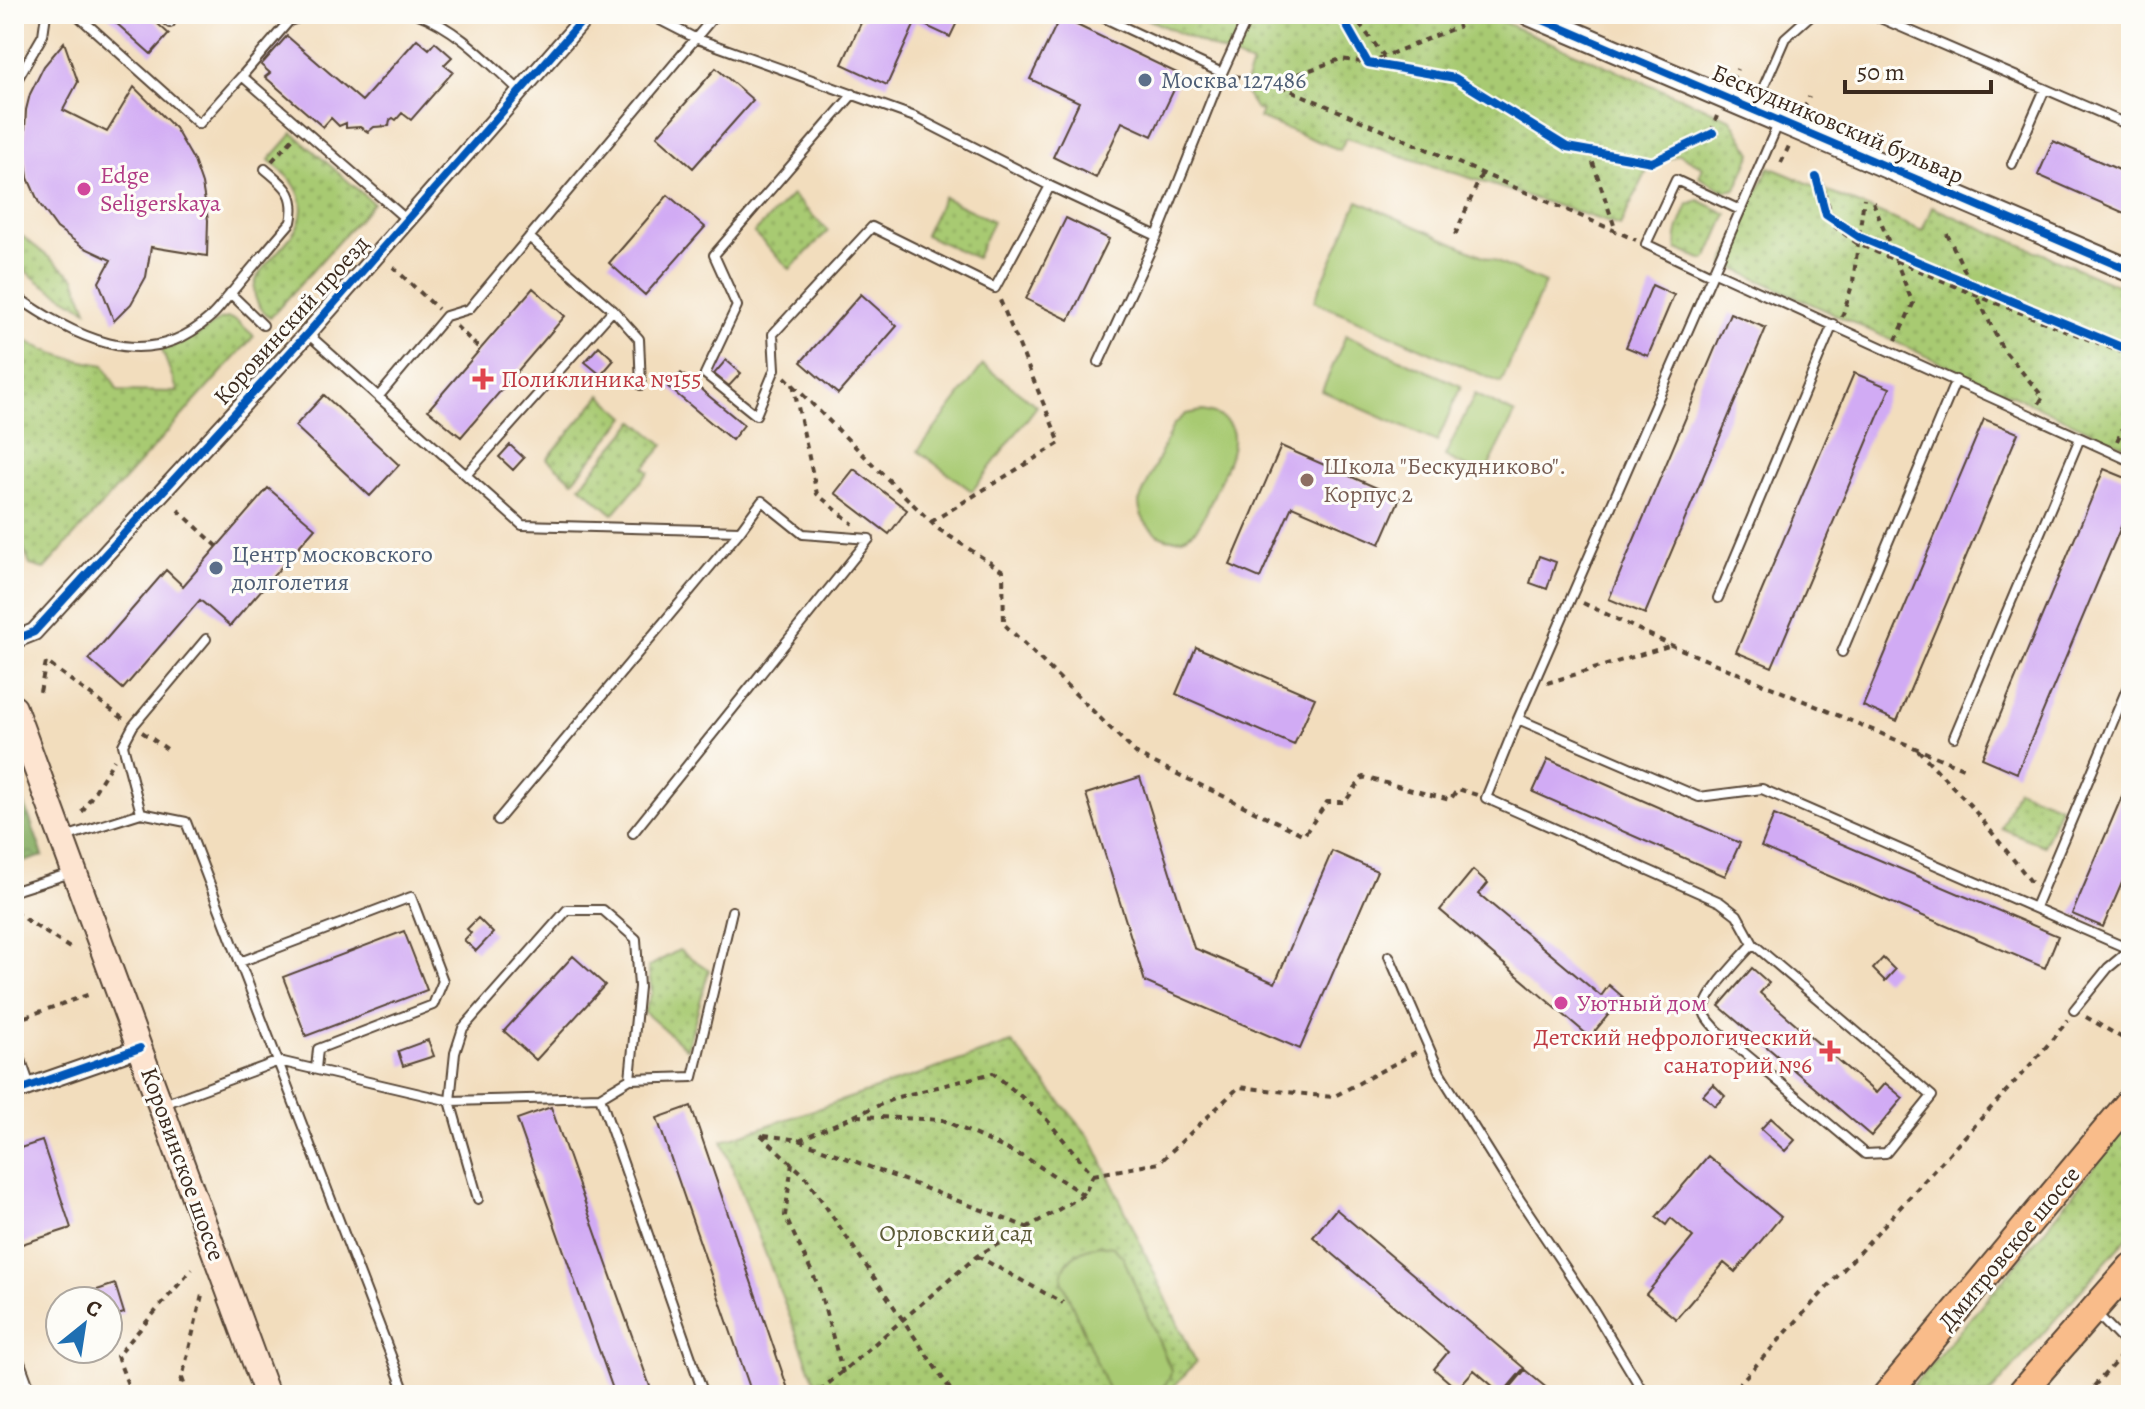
<svg xmlns="http://www.w3.org/2000/svg" width="2145" height="1409" viewBox="0 0 2145 1409" font-family="Alegreya,serif">
	<defs>
		<pattern id="grass-dots" width="8" height="8" patternUnits="userSpaceOnUse" patternTransform="scale(2)"><rect width="8" height="8" fill="#a8ca72"/><path d="M2 2h.1M6 6h.1" fill="none" stroke="#8aa45d" stroke-width="1.8" stroke-linecap="round"/></pattern>
		<pattern id="forest-crowns" width="20" height="18" patternUnits="userSpaceOnUse" patternTransform="scale(2)"><rect width="20" height="18" fill="#86ae64"/><path d="M2 6a3 3 0 1 1 6 0M12 15a3 3 0 1 1 6 0" fill="none" stroke="#6f8e52"/></pattern>
	</defs>
	<rect width="100%" height="100%" fill="#fdfcf7"/>
	<filter id="ink" filterUnits="userSpaceOnUse"><feTurbulence type="fractalNoise" baseFrequency=".0125" numOctaves="2"/><feDisplacementMap in="SourceGraphic" scale="16" xChannelSelector="R" yChannelSelector="G"/><feConvolveMatrix kernelMatrix="1 2 1 2 8 2 1 2 1" color-interpolation-filters="sRGB"/></filter>
	<filter id="wash" filterUnits="userSpaceOnUse"><feTurbulence type="fractalNoise" baseFrequency=".006" numOctaves="4" result="noise"/><feDisplacementMap in="SourceGraphic" scale="32" xChannelSelector="R" yChannelSelector="G"/><feGaussianBlur stdDeviation="1.8" result="paint"/><feColorMatrix in="noise" values="0 0 0 0 0 0 0 0 0 0 0 0 0 0 0 0 0 1.4 0 .05"/><feComposite in="paint" operator="in"/></filter>
	<g filter="url(#wash)">
		<rect width="100%" height="100%" fill="#f2ddbd"/>
		<path fill="url(#grass-dots)" stroke="#727a48" stroke-width="2" d="M1136,14H1484L1731,119L1752,153L1736,189L1725,191L1699,177L1703,167L1679,154L1649,167L1620,226L1346,138L1340,150L1259,118L1262,111L1256,109L1243,89L1252,65Z
			M293,133L373,203L270,318C213,266 331,246 295,186C289,176 277,168 269,160Z
			M1769,167L1922,231L1932,207L2131,291V449L1724,264Z
			M792,195L828,231L790,269L754,233Z
			M943,197L993,221L976,258L925,235Z
			M1698,200L1727,214L1708,257L1704,260L1677,249C1674,234 1683,218 1688,204Z
			M22,236L75,278L87,310L42,284L14,262V238Z
			M228,318L236,320L254,336L44,569L30,565L14,523V333C43,353 69,359 104,365L118,391L178,392L162,350L198,335L219,320Z
			M601,395L626,417L573,481L547,459Z
			M635,421L664,445L644,468L649,472L613,514L580,486Z
			M2017,789L2060,806L2044,846L2001,828Z
			M679,950L709,970L687,1049L644,1012L652,992L648,967Z
			M1012,1043L1092,1140L1196,1362L1166,1395H820L722,1141Z
			M2131,1121V1233L1989,1395H1905L2030,1248Z"/>
		<path fill="url(#forest-crowns)" stroke="#606c41" stroke-width="2" d="M14,774L43,856L14,865Z"/>
		<path fill="#a8ca72" stroke="#727a48" stroke-width="2" d="M1358,201L1545,283L1501,383L1314,301Z
			M1346,335L1461,386L1437,442L1322,391Z
			M983,365L1037,406L972,491L918,451Z
			M1475,394L1515,414L1484,476L1445,456Z
			M1202,411C1253,419 1229,460 1216,490C1210,502 1205,520 1196,529C1174,553 1139,530 1139,502L1173,425L1186,414Z
			M1099,1245L1113,1247L1123,1257L1171,1370C1170,1397 1134,1395 1115,1395L1108,1389L1062,1281C1062,1259 1079,1250 1099,1245Z"/>
		<g id="blocks">
			<path fill="#d1abf4" d="M106,14H147L169,34L151,54Z
				M865,14H961L950,37L916,21L887,85L842,64Z
				M1060,17L1181,75L1152,136L1122,122L1096,178L1053,157L1079,102L1030,79Z
				M287,36L362,101L417,39L429,49L435,42L452,57L444,65L453,72L411,120L402,113L396,120L393,118L390,120L389,126L374,127L368,132L360,127L346,128V123L339,126L331,118L323,127L265,77L270,73L261,65Z
				M64,42L78,82L63,110L107,132L134,87L175,128L194,161L202,184L208,220L207,256L151,247L146,277L131,304L114,321L99,282L111,260L83,247L57,228L39,203L28,178L24,149L26,110L30,94L44,66Z
				M716,68L753,100L693,168L657,136Z
				M2053,141L2131,175V216L2038,175Z
				M668,195L705,227L645,295L609,263Z
				M1066,218L1109,239L1069,320L1026,299Z
				M1652,285L1674,295L1648,356L1626,347Z
				M533,288L565,316L461,437L428,410Z
				M861,294L897,326L838,394L801,362Z
				M1730,313L1766,328L1645,614L1609,599Z
				M599,346L614,360L601,375L585,362Z
				M726,360L741,373L729,386L714,374Z
				M681,373L744,425L732,440L668,387Z
				M1854,373L1890,388L1772,667L1736,652Z
				M324,395L399,465L370,496L295,426Z
				M1984,419L2018,433L1897,721L1863,706Z
				M510,445L524,458L513,470L499,457Z
				M1281,446L1400,498L1380,544L1292,506L1260,578L1230,565Z
				M854,469L907,510L889,534L835,493Z
				M2104,469L2131,480V503L2017,773L1982,758Z
				M268,488L315,528L230,626L200,600L123,689L89,659L166,570L183,586Z
				M1539,556L1556,562L1547,589L1530,583Z
				M1196,647L1315,698L1294,745L1176,694Z
				M1548,759L1740,843L1725,876L1533,792Z
				M2131,775V862L2103,927L2072,914Z
				M1140,777L1194,948L1275,983L1332,851L1377,871L1300,1049L1145,982L1086,794Z
				M1774,815L2058,936L2045,968L1761,847Z
				M1473,870L1488,883L1479,894L1601,996L1609,985L1623,997L1590,1037L1440,910Z
				M478,918L493,933L476,951L464,940L471,933L467,929Z
				M404,931L427,990L306,1036L283,977Z
				M573,956L605,985L536,1060L504,1031Z
				M1883,958L1895,970L1885,981L1873,969Z
				M1752,968L1769,983L1760,993L1876,1093L1885,1083L1903,1098L1871,1136L1719,1006Z
				M428,1040L434,1056L403,1066L398,1051Z
				M1713,1084L1725,1096L1715,1106L1703,1095Z
				M691,1106L790,1395H753L749,1385L657,1118Z
				M551,1107L653,1395H615L517,1119Z
				M1771,1118L1795,1140L1785,1151L1761,1129Z
				M42,1141L71,1228L19,1245L14,1231V1150Z
				M1708,1156L1781,1217L1735,1272L1724,1263L1676,1319L1646,1294L1693,1237L1671,1218L1666,1225L1656,1217Z
				M1336,1209L1524,1368L1502,1394L1474,1370L1457,1389L1434,1369L1448,1352L1313,1237Z
				M115,1284L124,1313L108,1318V1301H84L82,1295Z
				M1525,1370L1555,1395H1504Z"/>
		</g>
	</g>
	<g filter="url(#ink)">
		<use href="#blocks" fill-opacity="0" stroke="#564536" stroke-width="2"/>
		<g fill="none" stroke-linecap="round" stroke-linejoin="round">
			<g stroke="#564536" stroke-width="12">
				<path id="service" d="M76,14L199,124L242,76L407,220
					M159,14L170,23
					M418,14C458,29 489,63 520,91
					M648,14L695,38L915,117L1050,186L1157,236L1222,73L1249,14
					M1096,14L1222,73
					M1871,14L2131,126
					M242,76L289,21L310,14
					M14,85L43,35L46,14
					M853,94L714,255L737,306L705,374L756,415L775,369L773,334L872,227L995,288L1050,186
					M1754,109L1785,38L1812,14
					M2012,164L2045,89
					M529,237L613,310L639,339L641,385
					M1713,271L2131,461
					M1711,275L1646,244L1676,180L1740,210
					M230,293L263,325
					M14,295C72,335 144,376 208,319C217,312 224,301 232,292C252,268 271,245 291,222C297,193 285,186 265,169
					M308,334L522,525L740,531L762,501L803,534L869,539
					M1099,362L1157,236
					M379,396L446,316L469,309L716,14
					M467,474L613,310
					M1718,598L1833,324
					M1842,652L1956,380
					M1518,719L1779,122
					M1954,737L2080,438
					M141,813L123,745L133,726L206,639
					M498,820L740,531
					M633,833L869,539
					M65,837L141,813L186,822L406,1395
					M14,891L74,872
					M2035,907L2131,679
					M1753,944L1737,915L1720,902L1486,798L1518,719L1699,797L1762,789L2131,950
					M1753,944L1932,1096L1886,1153L1865,1154L1717,1030C1714,1026 1707,1020 1705,1014C1699,999 1742,957 1753,944Z
					M1389,956L1440,1073L1510,1185L1593,1309L1645,1395
					M240,962L411,897L443,981L433,1005L318,1049L316,1069
					M2074,1010L2108,968L2131,949
					M14,1040L30,1086
					M600,1097L704,1395
					M161,1105L279,1061L450,1101L600,1097L630,1079L693,1077L732,911
					M478,1199L450,1101L455,1053L463,1028L567,910H603L636,939L639,987L630,1079
					M2097,1314L2131,1349
					M14,1346L32,1395"/>
			</g>
			<g stroke="#564536" stroke-width="20">
				<path id="minor" d="M14,640L34,632L308,333L588,14
					M14,1092L140,1048"/>
			</g>
			<g stroke="#564536" stroke-width="26">
				<path id="tertiary" d="M1529,14L2131,271"/>
			</g>
			<g stroke="#564536" stroke-width="28">
				<path id="secondary" d="M14,708L267,1395"/>
			</g>
			<g stroke="#564536" stroke-width="30">
				<path id="primary" d="M1886,1395L2131,1100
					M2019,1395L2131,1267"/>
			</g>
			<path stroke="#564536" stroke-width="4" stroke-dasharray="6 6" stroke-linecap="butt" d="M1352,14L1384,56
				M1234,76L1274,83L1636,240
				M1732,81L1737,69
				M1276,82L1341,59L1368,63L1460,26
				M1804,109L1809,97
				M1711,132L1717,116
				M1589,151L1616,231
				M272,161L293,138
				M1781,163L1789,146
				M1821,179L1835,227L1858,244L1978,296L2131,356
				M1873,202L1913,304L1896,340
				M1947,234L2002,348L2043,397L2037,407
				M1455,235L1482,173
				M393,267L438,309
				M1842,317L1853,282L1864,198
				M456,326L480,349
				M785,377L937,528L1003,571L1004,624L1138,755L1304,835L1327,802H1345L1363,777L1450,800L1458,789L1477,795
				M793,384L817,494L853,524
				M2117,441L2131,411
				M178,510L217,546
				M931,522L1060,443L1000,300
				M1583,603L1671,645L1965,769
				M1547,683L1669,646
				M40,692L46,662L125,720
				M142,732L170,751
				M1918,750L1971,806L2032,883
				M82,812L114,760
				M14,912L73,950
				M2086,1017L2131,1043
				M14,1021L90,994
				M857,1116L943,1120L1028,1159L1084,1195
				M761,1135L805,1176L954,1395
				M764,1135L799,1140L1029,1228
				M799,1140L898,1097L993,1073L1042,1114L1093,1175L1084,1195L977,1256L815,1395
				M792,1163L785,1216L818,1285L843,1373
				M1093,1175L1159,1163L1239,1087L1333,1097L1418,1051
				M977,1256L1063,1303
				M182,1378L188,1395
				M132,1395L117,1356L192,1269
				M178,1395L202,1295
				M1729,1395L2041,1053L2068,1020
				M2086,1395L2122,1355"/>
			<use href="#service" stroke="#fff" stroke-width="8"/>
			<use href="#minor" stroke="#fff" stroke-width="16"/>
			<use href="#tertiary" stroke="#fff" stroke-width="22"/>
			<use href="#secondary" stroke="#fde4d0" stroke-width="24"/>
			<use href="#primary" stroke="#f9bc8a" stroke-width="26"/>
			<g stroke="#fdfcf7" stroke-width="13">
				<path id="cycleway" d="M1340,14L1368,63L1455,78L1567,147L1652,162L1713,133
					M1529,14L2131,271
					M1816,177L1826,215L1859,237L2131,351
					M14,640L34,632L308,333L588,14
					M14,1092L140,1048"/>
			</g>
			<use href="#cycleway" stroke="#0057b8" stroke-width="8"/>
		</g>
	</g>
	<g fill="#5c6f8a" stroke="#fdfcf7" stroke-width="3">
		<circle cx="1145" cy="80" r="8"/>
		<circle cx="216" cy="568" r="8"/>
	</g>
	<g fill="#d1479c" stroke="#fdfcf7" stroke-width="3">
		<circle cx="84" cy="189" r="8"/>
		<circle cx="1561" cy="1003" r="8"/>
	</g>
	<g fill="#e0444e" stroke="#fdfcf7" stroke-width="3">
		<path d="M479 367h8v8h8v8h-8v8h-8v-8h-8v-8h8z"/>
		<path d="M1826 1039h8v8h8v8h-8v8h-8v-8h-8v-8h8z"/>
	</g>
	<circle fill="#8d6e63" stroke="#fdfcf7" stroke-width="3" cx="1307" cy="480" r="8"/>
	<g text-anchor="middle" stroke-width="6" stroke-linejoin="round" paint-order="stroke">
		<g font-size="24" fill="#4e5e75" stroke="#fdfcf7" text-anchor="start">
			<text x="1161" y="88">Москва 127486</text>
			<text x="232" y="562">Центр московского<tspan x="232" dy="28">долголетия</tspan></text>
		</g>
		<g font-size="24" fill="#3b2a1e" stroke="#fdfcf7">
			<text transform="translate(1838 124) rotate(23)" y="8">Бескудниковский бульвар</text>
			<text transform="translate(291 320) rotate(-48)" y="8">Коровинский проезд</text>
			<text transform="translate(183 1164) rotate(70)" y="8">Коровинское шоссе</text>
			<text transform="translate(2009 1248) rotate(-50)" y="8">Дмитровское шоссе</text>
		</g>
		<g font-size="24" fill="#b23c85" stroke="#fdfcf7" text-anchor="start">
			<text x="100" y="183">Edge<tspan x="100" dy="28">Seligerskaya</tspan></text>
			<text x="1577" y="1011">Уютный дом</text>
		</g>
		<g font-size="24" fill="#be3a42" stroke="#fdfcf7" text-anchor="start">
			<text x="501" y="387">Поликлиника №155</text>
			<text x="1812" y="1045" text-anchor="end">Детский нефрологический<tspan x="1812" dy="28">санаторий №6</tspan></text>
		</g>
		<g font-size="24" fill="#785e54" stroke="#fdfcf7" text-anchor="start">
			<text x="1323" y="474">Школа "Бескудниково".<tspan x="1323" dy="28">Корпус 2</tspan></text>
		</g>
		<g font-size="24" fill="#5c5a37" stroke="#fdfcf7">
			<text x="956" y="1241">Орловский сад</text>
		</g>
	</g>
	<rect width="2145" height="1409" fill="none" stroke="#fdfcf7" stroke-width="48"/>
	<g transform="translate(84 1325) rotate(30)"><circle r="38" fill="#fdfcf7" stroke="#afa8a0" stroke-width="2"/>
	<path d="M0-6L14 30L0 20L-14 30Z" fill="#1f6fb2"/>
	<text y="-12" font-size="22" font-weight="bold" text-anchor="middle" fill="#3b2a1e">С</text>
	</g>
	<path d="M1845 80v12h146v-12" fill="none" stroke="#3b2a1e" stroke-width="4"/>
	<text x="1857" y="80" font-size="24" fill="#3b2a1e" stroke="#fdfcf7" stroke-width="6" paint-order="stroke">50 m</text>
</svg>
